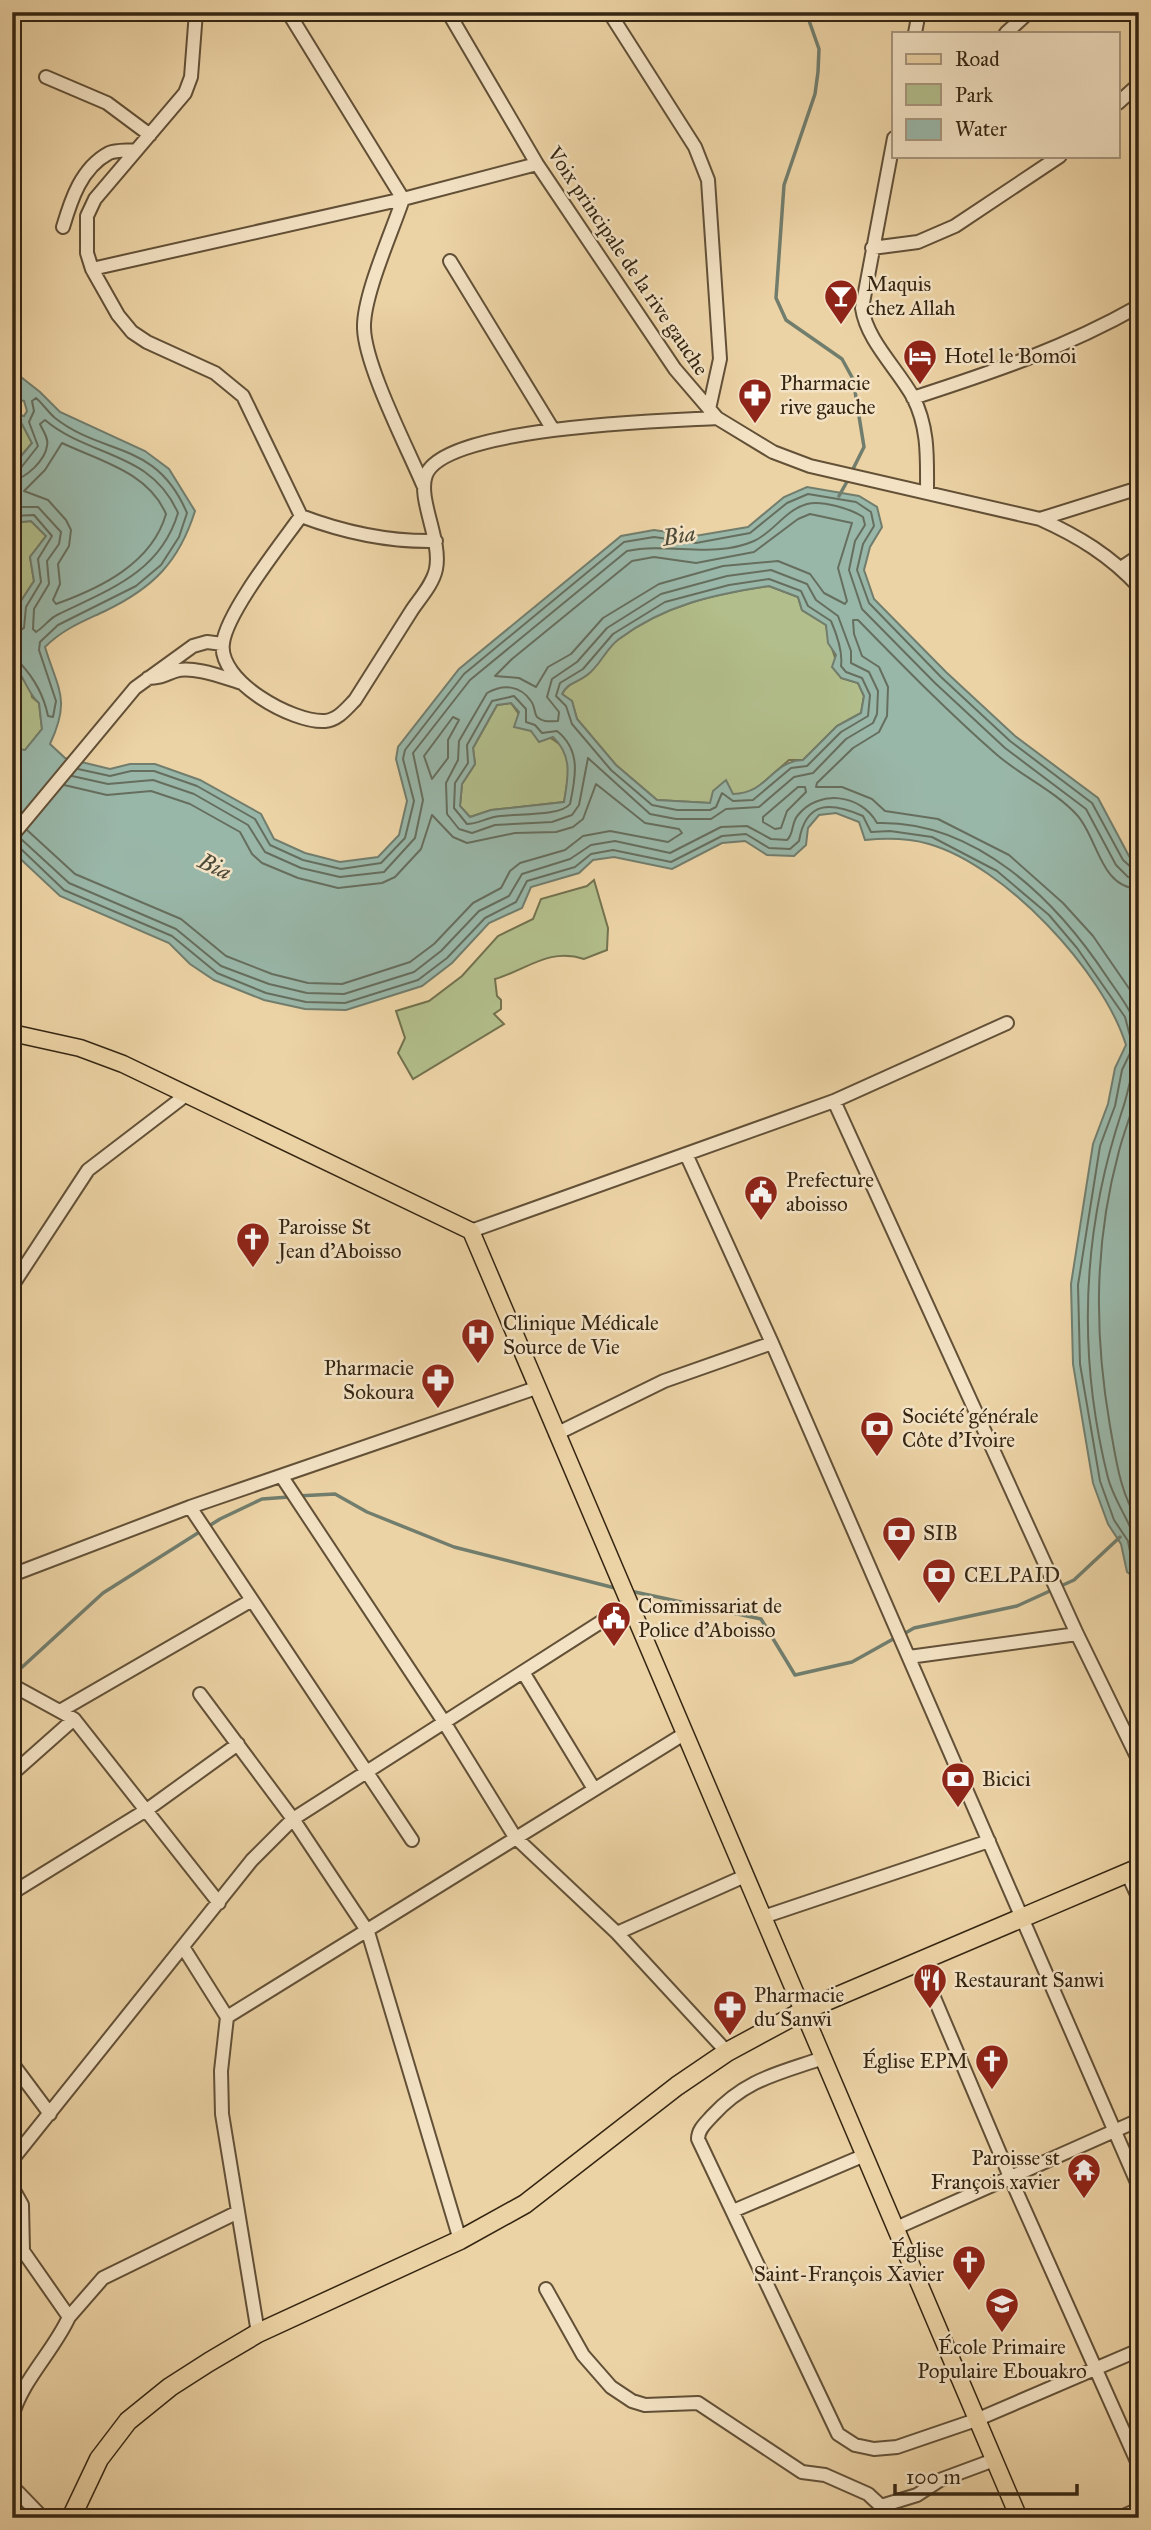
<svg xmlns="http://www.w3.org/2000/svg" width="1151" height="2530" viewBox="0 0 1151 2530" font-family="'IM FELL Great Primer',serif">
	<rect width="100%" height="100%" fill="#ecd3a5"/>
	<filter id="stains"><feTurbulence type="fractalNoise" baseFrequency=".00286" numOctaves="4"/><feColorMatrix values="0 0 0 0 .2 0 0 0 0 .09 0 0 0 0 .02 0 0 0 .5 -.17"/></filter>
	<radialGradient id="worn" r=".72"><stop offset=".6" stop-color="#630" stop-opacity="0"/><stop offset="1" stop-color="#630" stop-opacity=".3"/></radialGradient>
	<path fill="#b2be8b" stroke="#73724e" stroke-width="2" d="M12,421L22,424L32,443L12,467Z
		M31,521L46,536L30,557L34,581L19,604L17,626L12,628V523Z
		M769,586L798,597L802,610L826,625C829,644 837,660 841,678L858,683L864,696L861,713L837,726L803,760H789L750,794L733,795L710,803L657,800L616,765L577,719L572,701L562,694C568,682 577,683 587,675C599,666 606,648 619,639C664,605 715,594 769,586Z
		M16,668L31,690L32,697L39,703L42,729L25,751L12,748V669Z
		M511,703L531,731C576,742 571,763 564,802L491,810L470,817L460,806L462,784L475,764L473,748L497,705Z
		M594,880L608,928L607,950L584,959C550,947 526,970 495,979L497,996L501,1000V1009L494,1014L504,1024L413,1079L398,1053L405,1038L396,1011L429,1001L462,976L498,936L533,919L541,899L587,886Z"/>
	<path fill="#99b7a9" stroke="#717d6d" stroke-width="2" fill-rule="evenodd" d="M12,370L40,392L60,412L145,451L169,469L195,511C179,562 153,588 105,611C82,622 63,629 45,647C58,690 71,699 50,744L65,758L110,769L130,764H155L200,780L261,814L274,839L305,853L340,862L378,857L399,835L407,801L396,759L398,747L459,669L621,536L654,530L695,536L748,527L784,497L807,487L859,496L877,507L882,527L870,547L864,570L874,599L946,672L1015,736L1098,798L1129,856L1139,865V1581L1127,1572L1121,1544L1108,1524L1093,1483L1073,1364L1071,1284L1093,1144L1108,1104L1115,1068L1126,1045C1103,971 1005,866 929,844C908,838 886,838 865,840L859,822L836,813L819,815L808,828L806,845L794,856L767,855L745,841L722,843L672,869L614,857L593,860L579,873L531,887L522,908L489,923L452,963L422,986L346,1010L305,1009L264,1000L214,980L190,964L169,943L60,896L12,851V748L25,750L42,729L39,703C29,695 25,679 16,668L12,669V628L17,626L19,604L34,581L30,557L46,536L31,521L12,523V467L32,443L22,424L12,421V413L24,416L27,411L24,401L12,399ZM769,586L798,597L802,610L826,625L828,643L836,655L832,667L841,678L858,683L864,696L861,713L837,726L803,760C771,761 769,793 733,794L726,780L713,791L710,803L657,800L616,765L577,719L572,701L562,694C568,682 577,683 587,675C600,666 606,648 619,639C664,605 715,594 769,586ZM511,703L519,712L514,727L531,731L539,742L553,737C573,756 568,777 564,802L491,810L470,817L460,806L462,784L475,764L473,748L497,705Z"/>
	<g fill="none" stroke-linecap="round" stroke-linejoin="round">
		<path stroke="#666e5e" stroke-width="2" d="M62,443C100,461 148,472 166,514C152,563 101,588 56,604L53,600L60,584L58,564L69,546L71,530L66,520L48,500L24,491L45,470Z
			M12,471L20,469L38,446L29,422L34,411L32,401L36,398C43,404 48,412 55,418C105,457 156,440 187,513L179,537L161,565L136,586L58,625L40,642L39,650L56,701L53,717L48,716C44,696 34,678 20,663L12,661
			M12,480C26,479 45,460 47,446C49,438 43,431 40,424L45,420C90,458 151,451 178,513C160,573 108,590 57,615C49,619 44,627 36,632L33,629L34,609L49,584L47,561L59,544L61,532L38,507H12
			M810,514L852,523L838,568L847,601L845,604L824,593L810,574L778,561L723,566L659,584L603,618L571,654L548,667L536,687L519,678L495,676L512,659L632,561L654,557L696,563L754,552L798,519Z
			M12,516L34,515L52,536L38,559L41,582L26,607L24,628L12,634
			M771,570L807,584L816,600L838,616L851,651V663L869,672L878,691L877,714L873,723L846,739L813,773L794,777L759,807L726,809L711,819H676L650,814L588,758L579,805L572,815L552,822L495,825L472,833L459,829L447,814L446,783L458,760L459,741L487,693C503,684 520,685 531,701C535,706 534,713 537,717C544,723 550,721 558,721L559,712L547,697L552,679L577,662L607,628L661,594L727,576Z
			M769,579L801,591L808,606L831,621C837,635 843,652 841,666L846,672L862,678L870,695L868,716L841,732L807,766L791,768L753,800L733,801L722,793L716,807L710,810H677L652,805L611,770L572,724L566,706L556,696L560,683L583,669L613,634L665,602L729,585Z
			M514,696L526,709V722L535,725L542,733L557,731C581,750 576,776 570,804C560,817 513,813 494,817C485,819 476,824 467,824L454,808L455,783L468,763L467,745L492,701Z
			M453,717L459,720L448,740V758L432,779L424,756Z
			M78,769L110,776L131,771H154L197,786L255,819L270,845L303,860L341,869L381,863L405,838L414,801L403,759L405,750L464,674L624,542L654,537L696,543L750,533L787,503L808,494L856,502L871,512L874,526L863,544L857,570L869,603L941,677L1010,741L1092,803L1123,860L1133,869L1139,870
			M72,776L108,784L153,780L194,794L248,825L265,852L301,868L340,877L384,872L415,838L423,800L413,753L470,680L627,551C669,542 713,559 754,541C774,532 785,510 807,504C822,500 851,509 863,517L865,525L855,541L849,570L862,609L935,683L1005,748L1086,809L1116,865L1128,877L1139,879
			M798,787H805L806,792L787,811L781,828L775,829L763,822V817Z
			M27,830L75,874L181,919L226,956L272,974L308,983L342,984L410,962L434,944L473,903L501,888L510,871L520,863L565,850L583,836L610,831L668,842L682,833L679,829L645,823L596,784L583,819L573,827L556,832L515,833L467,843L453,837L432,815L421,849L395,877L382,883L338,888L298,878L262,863L252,854L240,832L190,804L151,791L107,795L64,785
			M20,838L69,883L176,929L221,966L269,984L307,993L344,994L414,972L441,951L479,911L509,896L522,874L570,859L591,845L615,841L670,853L721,827L747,826L771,839L787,840C794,834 791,823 798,815C819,789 861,794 877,823C976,820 1056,900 1107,977C1120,996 1132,1011 1139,1033
			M12,846L20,848L64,890L172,936L217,973L266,993L306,1002L345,1003L418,980L447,958L485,918L516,902L527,881L575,867L591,854L613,850L671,862L722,836L746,834L769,848L790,849L799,841C806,800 831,802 863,816L871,832L890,831L932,837L997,871L1049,915L1077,948L1125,1017L1133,1047L1122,1070L1115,1106L1100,1146L1078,1285L1080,1364L1100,1481L1114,1520L1128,1541L1133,1567L1139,1572
			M1139,889C1100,888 1098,838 1077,815C1055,791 1021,776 996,754C948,712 903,666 858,620H853L854,634L862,656L879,667L888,687L887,716L879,732L853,748L817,783L816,787H842L872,799L885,811L938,819L1009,855L1063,903L1093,936L1139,1003
			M1139,1055C1130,1073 1129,1092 1122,1111C1082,1231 1077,1354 1108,1478C1115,1504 1134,1526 1139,1552
			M1139,1084C1134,1108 1125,1128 1119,1151C1094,1243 1094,1333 1110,1426C1116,1459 1120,1494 1139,1522"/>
		<path stroke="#717d6d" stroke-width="3.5" d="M806,12L819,49L818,72L815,94L784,185L776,298L786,320L842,359L853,379L864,447L852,471
			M839,496L849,478
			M297,1496L335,1494L367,1512L454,1547L619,1589
			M630,1591L761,1619L795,1675L852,1662L895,1638
			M902,1635L914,1628L1017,1606L1074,1580L1120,1537
			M12,1673L20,1669L103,1593L220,1519L262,1499L289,1497"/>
		<g stroke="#625037" stroke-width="16">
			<path id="minor" d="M196,12L191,77L185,93L95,199L87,216V253L92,269L118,315L132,332L147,342L215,373L243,396L301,516C281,544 227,612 223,643C217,681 293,723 325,721C338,720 347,708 355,700C374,670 393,640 412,610C420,598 433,584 436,569C442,540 417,499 426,475C444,426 668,421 717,418
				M288,12L403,199C392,232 363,296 364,328C365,366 407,447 423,485
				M448,12L537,164L675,369L717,418L773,452L810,466L1040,519C1078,536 1111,556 1139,587
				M609,12L695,147L708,180L720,359L709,409
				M915,33L919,12
				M1006,33L1029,12
				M46,77L107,103L150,135
				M1118,103L1139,84
				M894,138L862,308C867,341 897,368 913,397C929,428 927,459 927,493
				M63,227C71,200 81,168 109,153C116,150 128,151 136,150
				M872,248L918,242L955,226L1060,156
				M450,261L552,428
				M92,269L403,199L537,164
				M913,398C993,372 1065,348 1139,306
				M301,516C343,532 391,542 436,541
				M1040,519L1139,488
				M1121,568L1139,556
				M148,678C160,678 164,675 175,671C192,665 225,678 242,683
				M12,836L135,688L193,646L207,642L223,644
				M834,1101L1077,1634L1139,1761
				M686,1154L772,1343L1139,2187
				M471,1231L834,1101L1007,1023
				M12,1286L88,1170L186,1095
				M556,1434L664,1381L772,1343
				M282,1477L444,1722L515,1837L617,1933L727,2052
				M190,1507L412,1840
				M12,1575L190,1507L536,1388
				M909,1657L1077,1634
				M523,1672L594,1789
				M12,1685L74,1719L219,1903
				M200,1694L293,1819L368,1932L460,2240
				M60,1711L252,1600
				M12,1774L74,1719
				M1128,1875L1139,1899
				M12,1893L148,1809L238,1744
				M763,1917L989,1841
				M617,1933L745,1876
				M183,1947L227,2017L221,2071L222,2114L258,2333
				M919,1962L1010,2177L1139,2466
				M227,2017L684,1734
				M823,2058C777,2074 746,2079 712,2116C706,2123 698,2129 698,2139L838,2434L855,2445L874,2449L897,2447L976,2420L1139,2350
				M12,2063L50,2114
				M12,2160L252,1860L293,1819L629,1604
				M12,2187L22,2205L23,2251L69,2317C53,2352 22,2380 12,2417
				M733,2211L865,2155
				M896,2228L1139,2120
				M546,2289L583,2355L611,2387L632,2401L645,2405L698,2403L802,2472L825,2475L868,2494L881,2506L917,2495L940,2480L994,2460
				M69,2317L103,2278L238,2212
				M12,2486L43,2518
				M1119,2518L1139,2509"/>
		</g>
		<g stroke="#342512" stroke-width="19">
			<path id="major" d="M12,1033L80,1048L123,1064L471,1231L1019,2518"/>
		</g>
		<g stroke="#342512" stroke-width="21">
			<path id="highway" d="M71,2518L99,2459L128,2421L170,2387L209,2362L258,2333L460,2240L525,2204L677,2086L727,2052L803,2011L1139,1868"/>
		</g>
		<use href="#minor" stroke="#f3e2c4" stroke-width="12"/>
		<use href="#major" stroke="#ecd3a5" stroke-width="16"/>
		<use href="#highway" stroke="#ecd3a5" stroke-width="18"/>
	</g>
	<defs>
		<g id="bar-pin" transform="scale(1.75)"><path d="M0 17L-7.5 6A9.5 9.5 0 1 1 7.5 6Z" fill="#8f2418" stroke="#f3e2c4"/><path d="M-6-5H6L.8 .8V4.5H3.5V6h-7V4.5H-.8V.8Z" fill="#fff"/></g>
		<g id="hotel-pin" transform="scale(1.75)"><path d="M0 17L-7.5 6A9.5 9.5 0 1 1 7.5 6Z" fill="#8f2418" stroke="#f3e2c4"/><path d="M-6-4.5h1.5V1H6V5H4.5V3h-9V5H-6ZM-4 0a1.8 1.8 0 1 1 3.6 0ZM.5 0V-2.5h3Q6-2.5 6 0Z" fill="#fff"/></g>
		<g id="pharmacy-pin" transform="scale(1.75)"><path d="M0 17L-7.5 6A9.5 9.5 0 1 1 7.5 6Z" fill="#8f2418" stroke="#f3e2c4"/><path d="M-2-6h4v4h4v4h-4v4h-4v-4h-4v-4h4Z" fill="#fff"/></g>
		<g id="civic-pin" transform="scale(1.75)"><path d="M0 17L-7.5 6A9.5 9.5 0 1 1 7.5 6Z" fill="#8f2418" stroke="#f3e2c4"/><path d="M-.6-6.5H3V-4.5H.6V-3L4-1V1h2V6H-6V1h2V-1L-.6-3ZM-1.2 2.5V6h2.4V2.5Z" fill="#fff"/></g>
		<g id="church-pin" transform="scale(1.75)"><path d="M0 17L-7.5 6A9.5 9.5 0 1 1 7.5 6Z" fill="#8f2418" stroke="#f3e2c4"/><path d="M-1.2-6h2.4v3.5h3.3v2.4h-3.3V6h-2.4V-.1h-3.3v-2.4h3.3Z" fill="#fff"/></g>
		<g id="hospital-pin" transform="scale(1.75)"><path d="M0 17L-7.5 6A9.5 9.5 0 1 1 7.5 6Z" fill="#8f2418" stroke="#f3e2c4"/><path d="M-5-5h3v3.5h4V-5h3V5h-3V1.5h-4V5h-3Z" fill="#fff"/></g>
		<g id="bank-pin" transform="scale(1.75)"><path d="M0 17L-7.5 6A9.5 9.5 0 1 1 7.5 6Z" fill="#8f2418" stroke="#f3e2c4"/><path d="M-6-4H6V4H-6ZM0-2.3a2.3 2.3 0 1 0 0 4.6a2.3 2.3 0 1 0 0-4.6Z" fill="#fff"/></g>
		<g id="restaurant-pin" transform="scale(1.75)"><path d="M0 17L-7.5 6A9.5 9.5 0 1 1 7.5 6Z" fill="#8f2418" stroke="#f3e2c4"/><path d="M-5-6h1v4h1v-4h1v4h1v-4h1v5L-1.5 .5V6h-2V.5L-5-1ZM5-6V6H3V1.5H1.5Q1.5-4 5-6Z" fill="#fff"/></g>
		<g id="temple-pin" transform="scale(1.75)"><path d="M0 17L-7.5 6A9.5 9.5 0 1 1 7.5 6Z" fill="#8f2418" stroke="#f3e2c4"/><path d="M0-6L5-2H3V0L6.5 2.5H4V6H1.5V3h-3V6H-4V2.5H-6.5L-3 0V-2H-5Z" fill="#fff"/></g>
		<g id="school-pin" transform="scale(1.75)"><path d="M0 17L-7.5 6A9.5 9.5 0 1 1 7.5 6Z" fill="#8f2418" stroke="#f3e2c4"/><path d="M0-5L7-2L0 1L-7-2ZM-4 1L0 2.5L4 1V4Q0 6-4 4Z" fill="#fff"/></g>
	</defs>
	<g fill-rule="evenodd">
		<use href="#bar-pin" x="841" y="296"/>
		<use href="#hotel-pin" x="920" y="356"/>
		<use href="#pharmacy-pin" x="755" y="395"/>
		<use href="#civic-pin" x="761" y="1192"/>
		<use href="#church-pin" x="253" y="1239"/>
		<use href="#hospital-pin" x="478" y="1335"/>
		<use href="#pharmacy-pin" x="438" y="1380"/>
		<use href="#bank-pin" x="877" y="1428"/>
		<use href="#bank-pin" x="899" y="1533"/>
		<use href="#bank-pin" x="939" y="1575"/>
		<use href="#civic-pin" x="614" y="1618"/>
		<use href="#bank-pin" x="958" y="1779"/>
		<use href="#restaurant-pin" x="930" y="1980"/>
		<use href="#pharmacy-pin" x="730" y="2007"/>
		<use href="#church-pin" x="992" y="2061"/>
		<use href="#temple-pin" x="1084" y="2170"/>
		<use href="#church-pin" x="969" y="2262"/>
		<use href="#school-pin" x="1002" y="2304"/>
	</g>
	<g text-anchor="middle" stroke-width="5" stroke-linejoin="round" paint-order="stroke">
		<g font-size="21" fill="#342512" stroke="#f3e2c4">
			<text transform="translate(628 261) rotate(56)" y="7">Voix principale de la rive gauche</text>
		</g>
		<g font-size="21" fill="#342512" stroke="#f3e2c4" text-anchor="start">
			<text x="866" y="291">Maquis<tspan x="866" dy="24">chez Allah</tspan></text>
			<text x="944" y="363">Hotel le Bomoi</text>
			<text x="780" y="390">Pharmacie<tspan x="780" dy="24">rive gauche</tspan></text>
			<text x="786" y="1187">Prefecture<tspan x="786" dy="24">aboisso</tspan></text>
			<text x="278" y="1234">Paroisse St<tspan x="278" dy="24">Jean d'Aboisso</tspan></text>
			<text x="503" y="1330">Clinique Médicale<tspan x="503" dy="24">Source de Vie</tspan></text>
			<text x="414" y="1375" text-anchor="end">Pharmacie<tspan x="414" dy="24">Sokoura</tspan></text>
			<text x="902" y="1423">Société générale<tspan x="902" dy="24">Côte d’Ivoire</tspan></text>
			<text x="923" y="1540">SIB</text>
			<text x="964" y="1582">CELPAID</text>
			<text x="638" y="1613">Commissariat de<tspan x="638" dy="24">Police d'Aboisso</tspan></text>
			<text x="982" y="1786">Bicici</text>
			<text x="954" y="1987">Restaurant Sanwi</text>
			<text x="754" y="2002">Pharmacie<tspan x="754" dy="24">du Sanwi</tspan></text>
			<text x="968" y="2068" text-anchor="end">Église EPM</text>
			<text x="1060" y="2165" text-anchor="end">Paroisse st<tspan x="1060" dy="24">François xavier</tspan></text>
			<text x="944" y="2257" text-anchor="end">Église<tspan x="944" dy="24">Saint-François Xavier</tspan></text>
			<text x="1002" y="2354" text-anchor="middle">École Primaire<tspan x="1002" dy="24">Populaire Ebouakro</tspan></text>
		</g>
		<g font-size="23" font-style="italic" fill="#4d4a38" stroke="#f3e2c4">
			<text transform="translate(679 535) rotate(-10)" y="8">Bia</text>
			<text transform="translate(215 866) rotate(25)" y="8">Bia</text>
		</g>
	</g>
	<rect width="1151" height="2530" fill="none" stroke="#ecd3a5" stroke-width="42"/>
	<rect x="14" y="14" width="1123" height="2502" fill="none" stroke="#342512" stroke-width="3.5"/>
	<rect x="21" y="21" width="1109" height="2488" fill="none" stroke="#342512" stroke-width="2"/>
	<rect x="892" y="32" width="228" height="126" fill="#f3e2c4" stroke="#a7967d" stroke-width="2"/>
	<rect x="906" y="54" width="35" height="10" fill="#ecd3a5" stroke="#a7967d" stroke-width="2"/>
	<text x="955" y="66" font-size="21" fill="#342512">Road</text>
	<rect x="906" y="84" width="35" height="21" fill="#b2be8b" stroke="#a7967d" stroke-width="2"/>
	<text x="955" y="102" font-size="21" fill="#342512">Park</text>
	<rect x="906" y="119" width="35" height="21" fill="#99b7a9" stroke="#a7967d" stroke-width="2"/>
	<text x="955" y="136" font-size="21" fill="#342512">Water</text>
	<path d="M895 2484v10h182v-10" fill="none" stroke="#342512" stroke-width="3.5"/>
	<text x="906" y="2484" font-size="21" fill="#342512" stroke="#f3e2c4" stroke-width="5" paint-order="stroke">100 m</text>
	<rect width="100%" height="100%" filter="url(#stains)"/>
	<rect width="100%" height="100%" fill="url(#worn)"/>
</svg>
